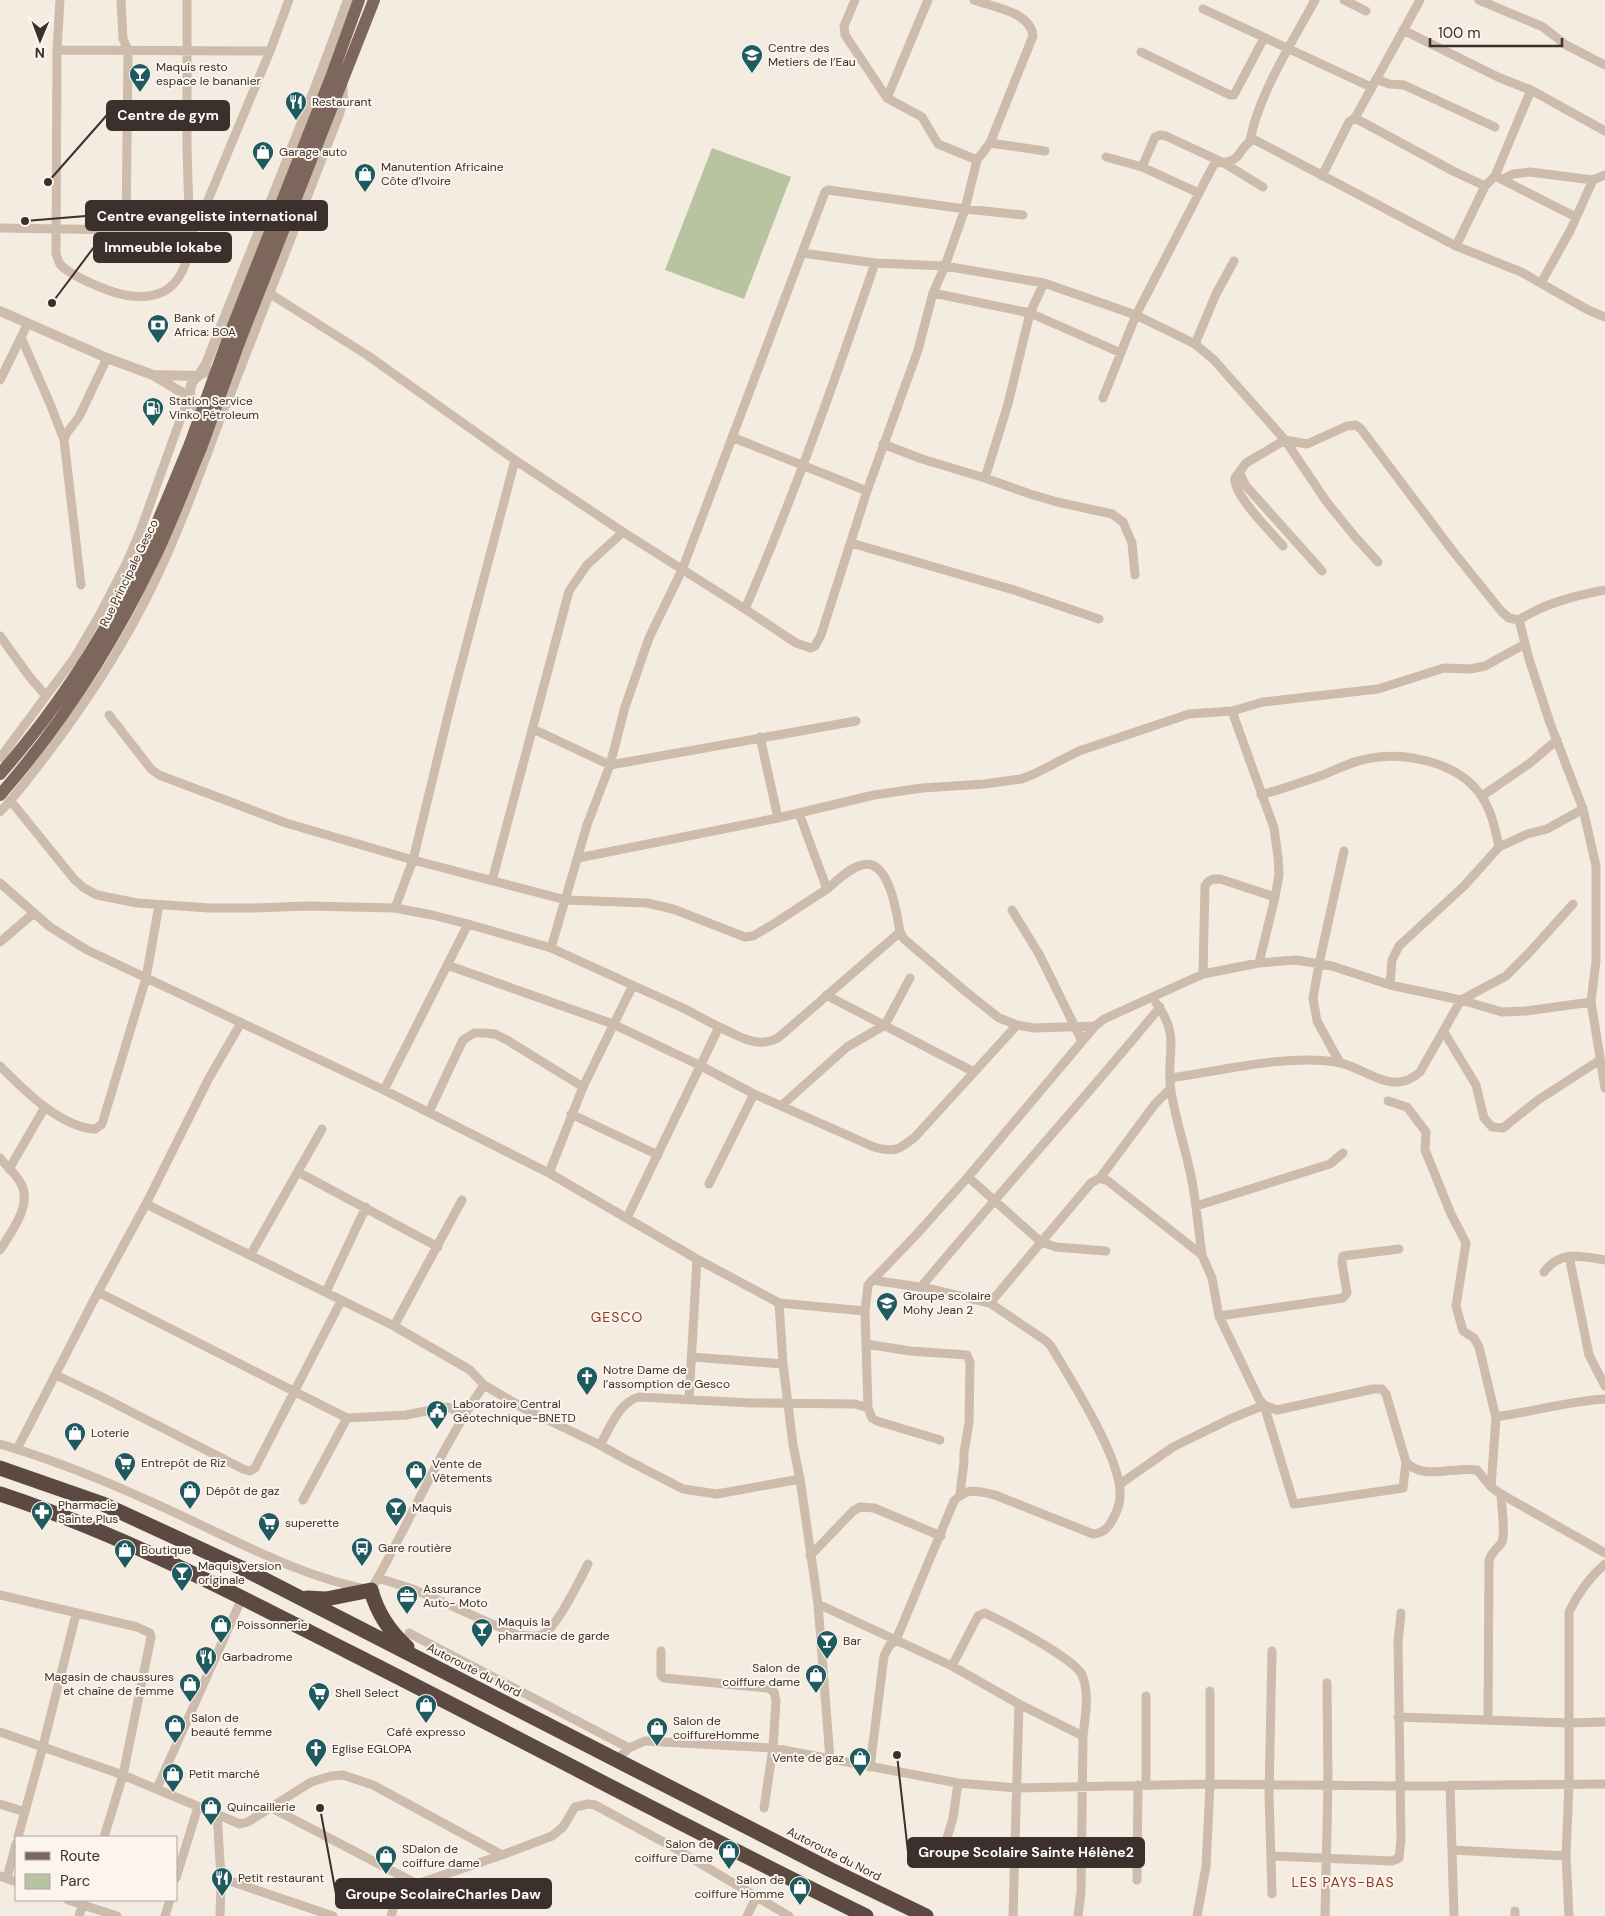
<svg xmlns="http://www.w3.org/2000/svg" width="1605" height="1916" viewBox="0 0 1605 1916" font-family="'DM Sans',sans-serif">
	<rect width="100%" height="100%" fill="#f4ebe1"/>
	<path fill="#b8c4a0" d="M712,148L791,177L744,299L665,270Z"/>
	<g fill="none" stroke-linecap="round" stroke-linejoin="round">
		<path stroke="#cdbbac" stroke-width="9" d="M60,0L57,50L56,253C57,257 58,261 60,264C70,276 109,292 125,295C139,298 158,297 169,288C187,274 189,250 193,229L198,224L270,51L289,0
			M121,0L123,39L128,50L126,230
			M855,0L844,26L845,35L887,98
			M928,0L887,98L922,117L938,144L977,160
			M1344,0L1366,11
			M1479,0L1543,27L1566,45L1605,65
			M1203,9L1371,87
			M1403,30L1500,78L1531,90L1605,131
			M57,50L270,51
			M1141,52L1230,95H1234L1264,38
			M1376,79L1389,84L1404,85L1495,127
			M1355,118L1453,171L1485,186L1495,176L1576,217
			M1250,141C1258,95 1293,41 1315,0
			M990,143L1045,151
			M1106,157L1142,167L1199,193
			M1142,167L1155,137L1160,135L1166,136L1224,163L1263,187
			M1322,176L1349,122L1355,118L1420,0
			M1495,176L1531,90
			M1503,179L1513,174L1530,172L1593,180L1605,175
			M0,228L126,230L193,229L189,215L187,147V0
			M1456,246L1485,186
			M802,253L875,263L945,266L1044,283L1136,315L1195,344L1214,360L1285,440L1326,501L1356,538L1378,562
			M1541,283L1570,231L1593,180
			M269,293L367,355L515,460L623,532L745,609L796,643L811,648L815,646L821,635L867,491L918,350L933,293L945,266L965,209L977,160L990,143L1033,36C1031,12 993,7 974,0
			M933,293L1030,313L1121,353
			M21,337L51,406L64,440
			M1195,344L1216,294L1234,261
			M0,380L28,323
			M1103,398L1136,315L1212,168L1215,163C1243,162 1235,154 1250,141L1255,140L1456,246L1521,272L1588,310L1605,317
			M732,437L867,491
			M883,444L922,459L985,478L1030,494L1057,502L1112,514L1123,522L1132,543L1135,575
			M1239,472L1246,486L1322,571
			M985,478L1008,404L1030,313L1044,283
			M851,543L1017,591L1099,619
			M1283,546C1272,533 1232,494 1235,478L1246,463L1285,440L1307,444L1347,426L1356,425L1361,429L1452,550L1501,611L1509,618L1519,620
			M81,585L64,440L66,434L79,417L107,358
			M745,609C794,496 835,380 875,263
			M1519,620L1529,659L1550,723L1583,809L1596,866V961L1591,1002L1605,1088
			M1519,620C1545,603 1574,596 1605,590
			M0,636L29,676L46,696
			M1232,711L1274,828L1278,857L1279,875L1275,897L1259,963
			M109,715L151,769L159,775L286,823L413,860L566,900L647,903L673,909L745,937L753,936L775,923L827,889
			M533,729L610,765L856,721
			M760,737L778,818
			M0,758L75,657L100,614L127,562L141,529L183,412L191,398
			M1261,795C1282,789 1302,782 1323,775C1335,770 1349,763 1362,760C1401,750 1459,761 1482,797C1492,812 1495,829 1499,847
			M1482,796L1530,763L1557,740
			M10,800L74,879L84,888L97,895L137,903L209,908H255L307,906L395,908L432,915L468,924L551,948L685,1009L719,1027
			M0,812C21,790 39,765 57,741C94,691 127,639 154,583C182,525 203,464 226,404
			M799,813L827,889C837,881 849,868 862,865C889,857 897,914 900,932L904,939L965,991L999,1018L1007,1021L1017,1025L1034,1028L1095,1026
			M578,858L778,818L874,795L922,788L984,784L1021,779L1034,774L1079,751L1189,714L1232,711L1263,702L1378,689L1444,668L1470,669L1485,666L1525,644
			M492,881L569,591L587,565L623,532
			M0,883L50,927L87,950L384,1090L549,1173L697,1259L779,1303L783,1364L793,1445L800,1479L818,1604L830,1759
			M395,908L413,860L451,703L515,460
			M1012,910L1039,954L1082,1041
			M0,942L34,913
			M551,948L587,825L610,765L625,707L649,638L682,570L825,192L828,190L965,209L1023,215
			M447,965L613,1024L701,1066L754,1094L874,1147C894,1153 899,1150 915,1137L1017,1025
			M1203,974L1205,886C1209,879 1212,879 1220,879L1275,897
			M1390,985L1392,960L1399,946L1464,886L1499,847L1527,834L1547,829L1583,809
			M826,995L974,1072
			M1156,1003C1182,1037 1165,1056 1171,1091C1176,1123 1188,1155 1193,1187C1197,1210 1199,1233 1202,1255
			M1444,1032L1476,1085L1484,1118L1492,1127L1503,1128L1538,1100L1600,1060
			M1340,1063L1317,1021L1313,998L1319,964L1344,851
			M0,1066C24,1090 60,1127 95,1129L102,1124L146,978L159,905
			M1170,1078C1222,1071 1285,1054 1336,1062C1367,1067 1391,1098 1420,1072L1461,1000L1506,976L1528,954L1573,904
			M384,1090L468,924
			M1388,1101L1407,1107L1426,1132L1425,1150L1451,1214L1466,1243L1456,1306L1463,1331L1474,1338L1479,1347L1496,1418
			M781,1106L847,1047L885,1025L910,978
			M429,1112L463,1040L474,1033H484L495,1034L507,1040L583,1087
			M571,1114L658,1155
			M0,1158C6,1166 15,1173 20,1182C34,1204 11,1232 0,1250
			M9,1169L45,1107
			M298,1172L438,1247
			M549,1173L583,1087L633,985
			M968,1177L1041,1242L1056,1247L1106,1251
			M1100,1178L1108,1181L1202,1255L1212,1278L1219,1316L1343,1298L1347,1293L1342,1263L1343,1256L1399,1249
			M709,1184L754,1094
			M146,1204L394,1326L470,1370L484,1385L525,1409L600,1445L625,1459L683,1489L717,1494L800,1479
			M1196,1206L1330,1164L1343,1153
			M627,1218L719,1027C740,1036 756,1049 778,1038L900,932
			M251,1254L322,1129
			M1569,1256L1589,1355L1605,1386
			M1544,1272C1560,1250 1581,1256 1605,1260
			M921,1287C999,1193 1082,1102 1160,1007
			M98,1292L347,1418L406,1415L447,1407L465,1414
			M326,1292L366,1207
			M779,1303L865,1311
			M990,1303L1091,1183L1100,1178L1155,1104L1170,1089
			M1219,1316L1259,1399L1264,1405L1277,1410L1373,1389H1382L1386,1394L1406,1462C1423,1481 1454,1466 1477,1470L1491,1487L1501,1494L1605,1553
			M394,1326L462,1200
			M866,1344L910,1351L967,1355L970,1362L969,1423L964,1452V1462L960,1494
			M692,1357L783,1364
			M56,1375L100,1396L243,1469L250,1471L255,1468L341,1301
			M689,1400L697,1259
			M868,1408L865,1311L868,1285L915,1236L968,1177L1095,1026L1104,1019L1203,974L1259,963L1296,960L1332,966L1390,985L1461,1000L1502,1012L1526,1011L1591,1002
			M0,1444C69,1464 136,1494 201,1525C256,1551 311,1579 371,1590C410,1522 440,1449 484,1385
			M600,1445C610,1428 619,1402 639,1397L752,1403L855,1404L868,1408L872,1418L877,1421L940,1440
			M17,1449L98,1292L146,1204L209,1078L241,1023
			M1120,1484L1173,1447L1230,1419L1264,1405L1294,1504L1403,1488L1406,1462
			M1491,1487L1496,1418L1501,1416C1536,1411 1570,1401 1605,1399
			M303,1500L347,1418
			M810,1556L853,1511L860,1507L874,1508L941,1536
			M378,1578L413,1589L515,1634C525,1635 535,1639 545,1633C558,1625 581,1578 588,1564
			M0,1595L137,1627L150,1633L151,1637L123,1775L104,1837
			M818,1604L952,1666L1019,1704L1083,1736L1081,1892L1078,1916
			M409,1633L629,1748
			M661,1651V1675L664,1678L768,1688L774,1692L776,1700L773,1748L764,1808
			M1272,1651L1269,1795L1272,1894
			M952,1666L978,1616L985,1613C1004,1622 1074,1658 1082,1675C1090,1693 1085,1717 1083,1736
			M1146,1696V1785
			M1398,1717L1568,1723L1605,1722
			M1488,1720L1489,1561C1492,1550 1498,1549 1502,1542C1506,1531 1501,1506 1501,1494
			M0,1732L123,1775L240,1824L248,1822L311,1782L331,1776L343,1775L373,1785L502,1855
			M616,1760L629,1748L645,1741L773,1748L958,1783L1017,1788L1210,1784L1400,1786L1605,1784
			M870,1767L884,1656L889,1646L896,1640L954,1501C967,1487 978,1491 995,1495L1093,1534C1104,1533 1108,1528 1113,1519C1116,1513 1120,1504 1120,1497C1123,1460 1070,1379 1051,1346L1046,1341L990,1303L926,1288L872,1280
			M1450,1785L1454,1916
			M157,1788L242,1598
			M0,1804L25,1812
			M270,1807L417,1884
			M217,1814L221,1878L220,1916
			M18,1837L43,1746L76,1614
			M1452,1850L1566,1856
			M1272,1856L1392,1861L1399,1858L1401,1840L1398,1642L1401,1613
			M940,1861L953,1818L958,1783
			M0,1876L16,1882
			M7,1878L16,1844
			M176,1878L198,1807
			M221,1878L333,1916
			M1137,1880L1138,1785
			M68,1900L117,1916
			M79,1916L84,1900
			M165,1916L170,1900
			M391,1916C395,1903 397,1895 408,1887L502,1855L552,1836L563,1827L575,1807L588,1804L595,1805L669,1845L789,1916
			M747,1916L757,1896
			M1013,1916L1019,1704
			M1197,1916L1206,1867L1210,1784V1691
			M1325,1916L1328,1785L1327,1683
			M1515,1916V1911
			M1569,1916L1566,1856L1569,1784V1612C1578,1593 1589,1578 1605,1564"/>
		<path stroke="#cdbbac" stroke-width="10" d="M0,311L107,358L153,375L191,398
			M190 392a20 20 0 1 1 40 0a20 20 0 1 1-40 0Z
			M153,375L198,376L206,364C254,243 304,122 348,0
			M230,394L339,114L343,98L342,83"/>
		<path stroke="#7d675c" stroke-width="12" d="M229,336L330,80L359,0
			M240,340L374,0
			M0,774C51,716 96,649 131,580C153,536 171,489 190,444
			M0,795C62,724 112,646 153,561C171,524 185,486 201,448"/>
		<path stroke="#5c4a42" stroke-width="15" d="M0,1468L103,1504L248,1571L831,1870L926,1916
			M0,1494C122,1534 235,1594 349,1652C521,1739 692,1831 866,1916
			M307,1598L326,1599L371,1590C377,1612 390,1632 407,1647"/>
		<path stroke="#7d675c" stroke-width="12" d="M190,444L229,336
			M201,448L240,340"/>
	</g>
	<defs>
		<g id="school-pin" transform="scale(1.125)"><path d="M0 17L-7.5 6A9.5 9.5 0 1 1 7.5 6Z" fill="#1f5a5e" stroke="#fbf5ee"/><path d="M0-5L7-2L0 1L-7-2ZM-4 1L0 2.5L4 1V4Q0 6-4 4Z" fill="#fff"/></g>
		<g id="bar-pin" transform="scale(1.125)"><path d="M0 17L-7.5 6A9.5 9.5 0 1 1 7.5 6Z" fill="#1f5a5e" stroke="#fbf5ee"/><path d="M-6-5H6L.8 .8V4.5H3.5V6h-7V4.5H-.8V.8Z" fill="#fff"/></g>
		<g id="restaurant-pin" transform="scale(1.125)"><path d="M0 17L-7.5 6A9.5 9.5 0 1 1 7.5 6Z" fill="#1f5a5e" stroke="#fbf5ee"/><path d="M-5-6h1v4h1v-4h1v4h1v-4h1v5L-1.5 .5V6h-2V.5L-5-1ZM5-6V6H3V1.5H1.5Q1.5-4 5-6Z" fill="#fff"/></g>
		<g id="shop-pin" transform="scale(1.125)"><path d="M0 17L-7.5 6A9.5 9.5 0 1 1 7.5 6Z" fill="#1f5a5e" stroke="#fbf5ee"/><path d="M-5-2.5h2.3a2.7 3.5 0 0 1 5.4 0H5L5.5 6h-11ZM-1.5-2.5h3a1.5 2.3 0 0 0-3 0Z" fill="#fff"/></g>
		<g id="bank-pin" transform="scale(1.125)"><path d="M0 17L-7.5 6A9.5 9.5 0 1 1 7.5 6Z" fill="#1f5a5e" stroke="#fbf5ee"/><path d="M-6-4H6V4H-6ZM0-2.3a2.3 2.3 0 1 0 0 4.6a2.3 2.3 0 1 0 0-4.6Z" fill="#fff"/></g>
		<g id="fuel-pin" transform="scale(1.125)"><path d="M0 17L-7.5 6A9.5 9.5 0 1 1 7.5 6Z" fill="#1f5a5e" stroke="#fbf5ee"/><path d="M-5.5-6h7V0h2V4h1.3V-2.5L3-4.5l.8-.8L6-3V5H2.5V1h-1V6h-7ZM-4.2-4.7v3.2H.2V-4.7Z" fill="#fff"/></g>
		<g id="church-pin" transform="scale(1.125)"><path d="M0 17L-7.5 6A9.5 9.5 0 1 1 7.5 6Z" fill="#1f5a5e" stroke="#fbf5ee"/><path d="M-1.2-6h2.4v3.5h3.3v2.4h-3.3V6h-2.4V-.1h-3.3v-2.4h3.3Z" fill="#fff"/></g>
		<g id="civic-pin" transform="scale(1.125)"><path d="M0 17L-7.5 6A9.5 9.5 0 1 1 7.5 6Z" fill="#1f5a5e" stroke="#fbf5ee"/><path d="M-.6-6.5H3V-4.5H.6V-3L4-1V1h2V6H-6V1h2V-1L-.6-3ZM-1.2 2.5V6h2.4V2.5Z" fill="#fff"/></g>
		<g id="supermarket-pin" transform="scale(1.125)"><path d="M0 17L-7.5 6A9.5 9.5 0 1 1 7.5 6Z" fill="#1f5a5e" stroke="#fbf5ee"/><path d="M-6-5.5h2.5l.6 2H6L4.5 2H-2.5L-4.4-4H-6ZM-1.5 3.2a1.3 1.3 0 1 0 .1 0ZM3 3.2a1.3 1.3 0 1 0 .1 0Z" fill="#fff"/></g>
		<g id="pharmacy-pin" transform="scale(1.125)"><path d="M0 17L-7.5 6A9.5 9.5 0 1 1 7.5 6Z" fill="#1f5a5e" stroke="#fbf5ee"/><path d="M-2-6h4v4h4v4h-4v4h-4v-4h-4v-4h4Z" fill="#fff"/></g>
		<g id="bus-pin" transform="scale(1.125)"><path d="M0 17L-7.5 6A9.5 9.5 0 1 1 7.5 6Z" fill="#1f5a5e" stroke="#fbf5ee"/><path d="M-5-6H5V4H4V6H2V4H-2V6H-4V4H-5ZM-3.5-4V0h7V-4ZM-3.5 1.2v1.5H-2V1.2ZM2 1.2v1.5H3.5V1.2Z" fill="#fff"/></g>
		<g id="office-pin" transform="scale(1.125)"><path d="M0 17L-7.5 6A9.5 9.5 0 1 1 7.5 6Z" fill="#1f5a5e" stroke="#fbf5ee"/><path d="M-6-3h4V-5.5h4V-3h4V5H-6ZM-1-4.5V-3h2v-1.5ZM-6 0V1H6V0Z" fill="#fff"/></g>
	</defs>
	<g fill-rule="evenodd">
		<use href="#school-pin" x="752" y="55"/>
		<use href="#bar-pin" x="140" y="74"/>
		<use href="#restaurant-pin" x="296" y="102"/>
		<use href="#shop-pin" x="263" y="152"/>
		<use href="#shop-pin" x="365" y="174"/>
		<use href="#bank-pin" x="158" y="325"/>
		<use href="#fuel-pin" x="153" y="408"/>
		<use href="#school-pin" x="887" y="1303"/>
		<use href="#church-pin" x="587" y="1377"/>
		<use href="#civic-pin" x="437" y="1411"/>
		<use href="#shop-pin" x="75" y="1433"/>
		<use href="#supermarket-pin" x="125" y="1463"/>
		<use href="#shop-pin" x="416" y="1471"/>
		<use href="#shop-pin" x="190" y="1491"/>
		<use href="#bar-pin" x="396" y="1508"/>
		<use href="#pharmacy-pin" x="42" y="1512"/>
		<use href="#supermarket-pin" x="269" y="1523"/>
		<use href="#bus-pin" x="362" y="1548"/>
		<use href="#shop-pin" x="125" y="1550"/>
		<use href="#bar-pin" x="182" y="1573"/>
		<use href="#office-pin" x="407" y="1596"/>
		<use href="#shop-pin" x="221" y="1625"/>
		<use href="#bar-pin" x="482" y="1629"/>
		<use href="#bar-pin" x="827" y="1641"/>
		<use href="#restaurant-pin" x="206" y="1657"/>
		<use href="#shop-pin" x="816" y="1675"/>
		<use href="#shop-pin" x="190" y="1684"/>
		<use href="#supermarket-pin" x="319" y="1693"/>
		<use href="#shop-pin" x="426" y="1705"/>
		<use href="#shop-pin" x="175" y="1725"/>
		<use href="#shop-pin" x="657" y="1728"/>
		<use href="#church-pin" x="316" y="1749"/>
		<use href="#shop-pin" x="860" y="1758"/>
		<use href="#shop-pin" x="173" y="1774"/>
		<use href="#shop-pin" x="211" y="1807"/>
		<use href="#shop-pin" x="729" y="1851"/>
		<use href="#shop-pin" x="386" y="1856"/>
		<use href="#restaurant-pin" x="222" y="1878"/>
		<use href="#shop-pin" x="800" y="1887"/>
	</g>
	<g text-anchor="middle" stroke-width="4" stroke-linejoin="round" paint-order="stroke">
		<g font-size="12" fill="#3b302b" stroke="#fbf5ee" text-anchor="start">
			<text x="768" y="52">Centre des<tspan x="768" dy="14">Metiers de l’Eau</tspan></text>
			<text x="156" y="71">Maquis resto<tspan x="156" dy="14">espace le bananier</tspan></text>
			<text x="312" y="106">Restaurant</text>
			<text x="279" y="156">Garage auto</text>
			<text x="381" y="171">Manutention Africaine<tspan x="381" dy="14">Côte d’Ivoire</tspan></text>
			<text x="174" y="322">Bank of<tspan x="174" dy="14">Africa: BOA</tspan></text>
			<text x="169" y="405">Station Service<tspan x="169" dy="14">Vinko Pétroleum</tspan></text>
			<text x="903" y="1300">Groupe scolaire<tspan x="903" dy="14">Mohy Jean 2</tspan></text>
			<text x="603" y="1374">Notre Dame de<tspan x="603" dy="14">l’assomption de Gesco</tspan></text>
			<text x="453" y="1408">Laboratoire Central<tspan x="453" dy="14">Géotechnique-BNETD</tspan></text>
			<text x="91" y="1437">Loterie</text>
			<text x="141" y="1467">Entrepôt de Riz</text>
			<text x="432" y="1468">Vente de<tspan x="432" dy="14">Vêtements</tspan></text>
			<text x="206" y="1495">Dépôt de gaz</text>
			<text x="58" y="1509">Pharmacie<tspan x="58" dy="14">Sainte Plus</tspan></text>
			<text x="412" y="1512">Maquis</text>
			<text x="285" y="1527">superette</text>
			<text x="378" y="1552">Gare routière</text>
			<text x="141" y="1554">Boutique</text>
			<text x="198" y="1570">Maquis version<tspan x="198" dy="14">originale</tspan></text>
			<text x="423" y="1593">Assurance<tspan x="423" dy="14">Auto- Moto</tspan></text>
			<text x="498" y="1626">Maquis la<tspan x="498" dy="14">pharmacie de garde</tspan></text>
			<text x="237" y="1629">Poissonnerie</text>
			<text x="843" y="1645">Bar</text>
			<text x="222" y="1661">Garbadrome</text>
			<text x="800" y="1672" text-anchor="end">Salon de<tspan x="800" dy="14">coiffure dame</tspan></text>
			<text x="174" y="1681" text-anchor="end">Magasin de chaussures<tspan x="174" dy="14">et chaîne de femme</tspan></text>
			<text x="335" y="1697">Shell Select</text>
			<text x="191" y="1722">Salon de<tspan x="191" dy="14">beauté femme</tspan></text>
			<text x="673" y="1725">Salon de<tspan x="673" dy="14">coiffureHomme</tspan></text>
			<text x="426" y="1736" text-anchor="middle">Café expresso</text>
			<text x="332" y="1753">Eglise EGLOPA</text>
			<text x="844" y="1762" text-anchor="end">Vente de gaz</text>
			<text x="189" y="1778">Petit marché</text>
			<text x="227" y="1811">Quincaillerie</text>
			<text x="713" y="1848" text-anchor="end">Salon de<tspan x="713" dy="14">coiffure Dame</tspan></text>
			<text x="402" y="1853">SDalon de<tspan x="402" dy="14">coiffure dame</tspan></text>
			<text x="238" y="1882">Petit restaurant</text>
			<text x="784" y="1884" text-anchor="end">Salon de<tspan x="784" dy="14">coiffure Homme</tspan></text>
		</g>
		<g font-size="12" fill="#3b302b" stroke="#fbf5ee">
			<text transform="translate(129 573) rotate(-64)" y="4">Rue Principale Gesco</text>
			<text transform="translate(474 1670) rotate(27)" y="4">Autoroute du Nord</text>
			<text transform="translate(834 1854) rotate(27)" y="4">Autoroute du Nord</text>
		</g>
		<g font-size="14" letter-spacing="1" fill="#8c3b22" stroke="#fbf5ee">
			<text x="617" y="1322">GESCO</text>
			<text x="1343" y="1887">LES PAYS-BAS</text>
		</g>
	</g>
	<path fill="none" stroke="#3b302b" stroke-width="2" d="M48 182L107 115M25 221L86 216M52 303L94 247M897 1755L908 1852M320 1808L336 1894"/>
	<g fill="#3b302b" stroke="#fbf5ee" stroke-width="2">
		<circle cx="48" cy="182" r="5"/>
		<circle cx="25" cy="221" r="5"/>
		<circle cx="52" cy="303" r="5"/>
		<circle cx="897" cy="1755" r="5"/>
		<circle cx="320" cy="1808" r="5"/>
	</g>
	<g fill="#3b302b" stroke="#3b302b" stroke-width="2">
		<rect x="107" y="101" width="122" height="29" rx="5"/>
		<rect x="86" y="201" width="241" height="29" rx="5"/>
		<rect x="94" y="233" width="137" height="29" rx="5"/>
		<rect x="908" y="1838" width="236" height="29" rx="5"/>
		<rect x="336" y="1879" width="215" height="29" rx="5"/>
	</g>
	<g font-size="14" text-anchor="middle" font-weight="bold" fill="#fff">
		<text x="168" y="120">Centre de gym</text>
		<text x="207" y="221">Centre evangeliste international</text>
		<text x="163" y="252">Immeuble lokabe</text>
		<text x="1026" y="1857">Groupe Scolaire Sainte Hélène2</text>
		<text x="443" y="1899">Groupe ScolaireCharles Daw</text>
	</g>
	<rect x="15" y="1836" width="162" height="65" fill="#fbf5ee" stroke="#aea6a0"/>
	<rect x="25" y="1852" width="25" height="8" fill="#7d675c" stroke="#aea6a0"/>
	<text x="60" y="1861" font-size="15" fill="#3b302b">Route</text>
	<rect x="25" y="1874" width="25" height="15" fill="#b8c4a0" stroke="#aea6a0"/>
	<text x="60" y="1886" font-size="15" fill="#3b302b">Parc</text>
	<g transform="translate(40 40) rotate(181)" stroke="#fbf5ee" stroke-width="4" paint-order="stroke">
	<path d="M0-4L9 19L0 12L-9 19Z" fill="#3b302b"/>
	<text y="-8" font-size="14" font-weight="bold" text-anchor="middle" fill="#3b302b">N</text>
	</g>
	<path d="M1430 38v8h132v-8" fill="none" stroke="#3b302b" stroke-width="2.5"/>
	<text x="1438" y="38" font-size="15" fill="#3b302b" stroke="#fbf5ee" stroke-width="4" paint-order="stroke">100 m</text>
</svg>
